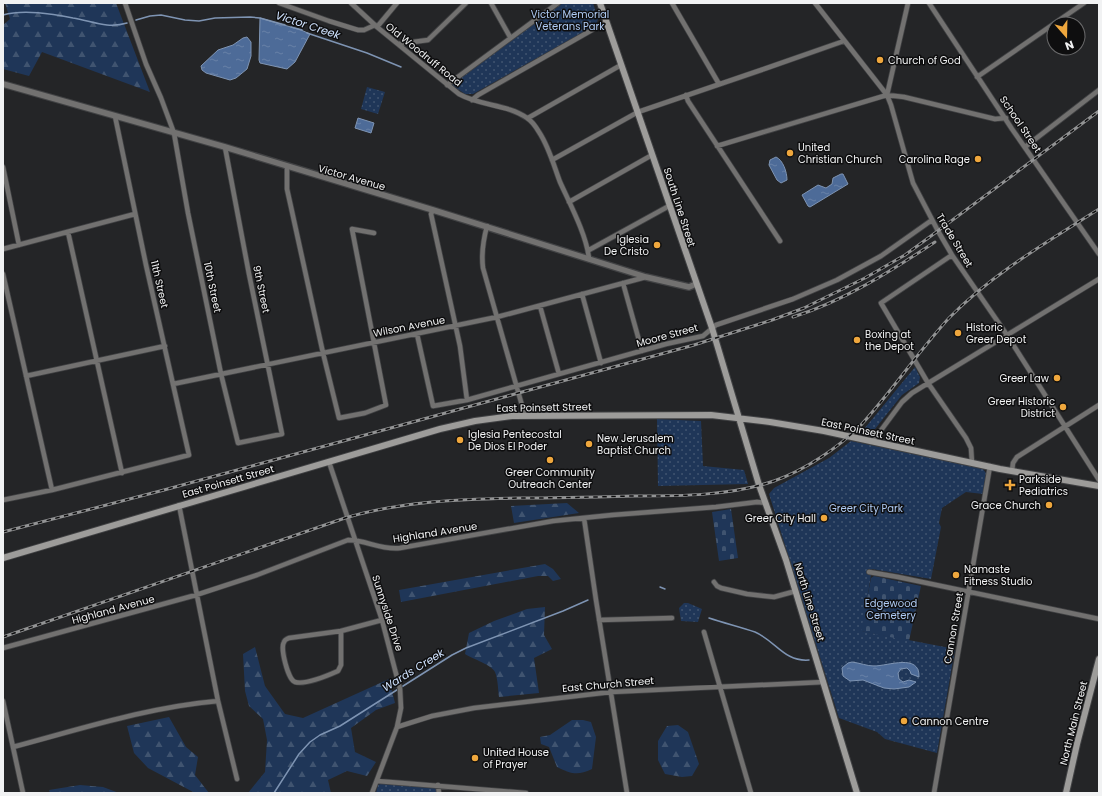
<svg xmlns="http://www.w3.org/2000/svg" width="1102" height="796" viewBox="0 0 1102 796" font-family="Poppins,sans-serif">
	<defs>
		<pattern id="grass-dots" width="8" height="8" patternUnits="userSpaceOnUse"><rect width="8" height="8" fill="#1f3658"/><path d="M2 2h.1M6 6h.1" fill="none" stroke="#405470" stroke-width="1.8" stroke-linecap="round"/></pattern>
		<pattern id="forest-firs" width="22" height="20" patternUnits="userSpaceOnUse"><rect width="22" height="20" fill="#1f3658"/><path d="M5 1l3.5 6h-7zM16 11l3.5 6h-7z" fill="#405470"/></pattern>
		<pattern id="cemetery-stones" width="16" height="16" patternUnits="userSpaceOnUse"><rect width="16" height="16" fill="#1f3658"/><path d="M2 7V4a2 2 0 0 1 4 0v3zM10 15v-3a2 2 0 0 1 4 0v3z" fill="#405470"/></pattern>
		<pattern id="water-ripples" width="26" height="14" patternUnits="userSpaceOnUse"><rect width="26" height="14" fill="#4d6b98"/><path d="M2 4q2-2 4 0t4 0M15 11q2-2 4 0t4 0" fill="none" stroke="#6781a7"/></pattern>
	</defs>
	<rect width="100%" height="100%" fill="#242527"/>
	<path fill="url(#grass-dots)" d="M563,3H593L598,19L596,25L473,94H465L452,85V83Z
		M367,87L385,92L378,114L361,109Z
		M915,367L920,377L919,383L902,395L871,434L867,435L860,434Z
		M657,419L701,421L703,466L744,470L748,484L658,486Z
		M851,441L982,468L986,473L983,494L966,492L942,508L939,523L941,527L931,579L872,569L862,631L955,649L937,753L885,739L877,732L839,718L769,494L774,488L829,458Z
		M684,603H688L702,609L698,622L681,621L679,608Z
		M383,783L436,787L437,793H376L378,785Z"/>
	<path fill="url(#forest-firs)" d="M5,3H116L150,92L42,52L29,76L3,69V25L10,19Z
		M567,503L579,513L514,523L511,506Z
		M545,564L553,569L561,579L553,581L548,576H538L401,602L399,590Z
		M545,607L544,635L552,649L534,658L539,693L499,697C498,690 498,679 495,672C492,665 473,659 465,654L469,633L494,621L527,609Z
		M255,647L265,686L285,714L303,718L389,679L395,703L376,710L351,728L355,752L376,762L367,776L347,771L328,780L331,793H248L265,772L267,740L263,719L249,706L245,691L243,654Z
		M169,717L186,747L198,757L195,775L209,793H195L148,768L134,753L127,726Z
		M572,720H583L591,722L596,737L592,769C577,776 572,774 557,767L549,747L541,744L540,737L550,735Z
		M678,725L688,732L699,764L692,776L682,777L665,774L658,760V741L667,726Z
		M80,785L103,787L119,793H50L49,790Z"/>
	<path fill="url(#cemetery-stones)" d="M731,509L738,558L719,561L712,512Z
		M874,576L921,586L909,641L861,631L871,578Z"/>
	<path fill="url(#water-ripples)" stroke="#7e94b3" d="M260,18L301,30L310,34L295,62L287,69L260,63L259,60Z
		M247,37L251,42V56L247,69L236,78L230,80L206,73L202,70L201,66L218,50L233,45L243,38Z
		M358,118L374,123L371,133L355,128Z
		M776,157C783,160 787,172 787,180L781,183L777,180L769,165L770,160Z
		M841,174H843L848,184L810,207L808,206L802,195L818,185L826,188L832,184L833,178Z
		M852,662C860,663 867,666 874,666C888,666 920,653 919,677L911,674L910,671L907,668L901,669L898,673L899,679L903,682L909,680L916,682L909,687L894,689L884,688L863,680L850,681L843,676L842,668L848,663Z"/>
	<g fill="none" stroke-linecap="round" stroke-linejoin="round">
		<path stroke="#7e94b3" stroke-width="1.5" d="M3,15C24,9 52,14 73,18C92,21 107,29 127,23
			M136,20L150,16L161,15L185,20L199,21L215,18L250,17L260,18L285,25
			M291,27L302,30
			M307,33L367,53L401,67
			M660,587L665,589
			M709,618C724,623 740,627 755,632C776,641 784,662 809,660
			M274,793L299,754L310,742L320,735L340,726L452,655L466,648L563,611L588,600"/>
		<g stroke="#414244" stroke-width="6">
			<path id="minor" d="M125,3L146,64L161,98L174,133L188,213L221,374L238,443L282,434L249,274L225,147
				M279,3L329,21L358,30H364L375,25
				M351,3L377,27L459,94C480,106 507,104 527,118C532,121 536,127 539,132C549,147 554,166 560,182C570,204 587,236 589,259
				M491,3L510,37
				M672,3L719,84
				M815,3L887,95L891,105L913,183L938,231L952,255L1007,335L1099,480
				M929,3L1012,129L1099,254
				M377,27L397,3
				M398,44L428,40L466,3
				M977,77L1084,3
				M447,85L558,3
				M686,95L688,101L780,241
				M887,95L908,3
				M472,100L478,95L606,22
				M528,118L621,65
				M717,146L887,95L904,97L995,119L1006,118
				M1025,147L1099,90
				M552,160L638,112L764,69L844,41
				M3,167L19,245
				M287,167V189L291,207L323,353L339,418L365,413L386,405L352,229L374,233
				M569,202L652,155
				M433,210L431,214L460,346L467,400
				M487,226C483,241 481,253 483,268L525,416
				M68,232L122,473
				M3,249L135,214
				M589,250L669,206
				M952,255L881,303L928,383L966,438L971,448L972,463
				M3,274L52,490
				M623,283L642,351
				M582,294L601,363
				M540,306L559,374
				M417,334L433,406L467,400L666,344L703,336L716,325L793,299L837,280L881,256L932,220
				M26,376L165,346
				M173,384L497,317L646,277
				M873,441L902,402L912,393L1099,279
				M329,462L382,620L400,689L401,708L397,727L372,793
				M1012,471L1013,463L1017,457L1099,405
				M3,500L52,490L189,455L146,265L115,116
				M179,505L218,701L237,779
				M584,518L596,600L627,793
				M869,572L898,577L1099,619
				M714,582L717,586L721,588L747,594L774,597L796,591
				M599,620L672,618
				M341,631V665L338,671C329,675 305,685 295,682C288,680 280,648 284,642C285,639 287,639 289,638Z
				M341,631L382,620
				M704,632L751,793
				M3,648L196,595L257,575L348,540C367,540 379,550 400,548L553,521L612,515L716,507L757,502L766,503
				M3,701L23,793
				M397,727L432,716L474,708L611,692L824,682
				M13,747C81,729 148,707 218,701
				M377,781L526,793
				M438,785L439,793
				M934,793L990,466"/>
		</g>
		<g stroke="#414244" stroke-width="8">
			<path id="tertiary" d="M3,84L225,147L433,210L646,277L689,287L696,284"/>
		</g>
		<g stroke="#414244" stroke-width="8">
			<path id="secondary" d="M600,3L712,328L759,485L786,560L857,793
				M3,558L440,429L475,421L512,416L711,415L770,422L824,431L1000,469L1099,486
				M1066,793L1077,744L1099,659"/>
		</g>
		<use href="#minor" stroke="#727170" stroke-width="4.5"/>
		<use href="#tertiary" stroke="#727170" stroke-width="5.5"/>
		<use href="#secondary" stroke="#9d9c9a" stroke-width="6"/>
		<g stroke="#929394" stroke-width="3">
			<path id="rail" d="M793,317C844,301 891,271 935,242
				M3,532L164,490L694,345L772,320L804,308L865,278L905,255L935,233L1099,111
				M3,637L345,518C402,501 462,499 521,498C558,498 596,497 633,496C680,496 730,496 774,481C805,470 838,448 861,425C892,391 918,352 949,318C992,274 1047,242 1099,209"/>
		</g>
		<use href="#rail" stroke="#0e0e0f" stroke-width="1.5" stroke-dasharray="4.5" stroke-linecap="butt"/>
	</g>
	<g fill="#efa73d" stroke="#0e0e0f" stroke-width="1.5">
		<circle cx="880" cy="60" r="4"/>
		<circle cx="790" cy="153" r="4"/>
		<circle cx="978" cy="159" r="4"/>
		<circle cx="657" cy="245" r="4"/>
		<circle cx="958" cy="333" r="4"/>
		<circle cx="857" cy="340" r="4"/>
		<circle cx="1057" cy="378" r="4"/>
		<circle cx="1063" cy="407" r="4"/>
		<circle cx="460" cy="440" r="4"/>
		<circle cx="589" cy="444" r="4"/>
		<circle cx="550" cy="460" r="4"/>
		<path d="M1008 479h4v4h4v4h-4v4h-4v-4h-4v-4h4z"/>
		<circle cx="1049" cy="505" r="4"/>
		<circle cx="824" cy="518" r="4"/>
		<circle cx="956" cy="575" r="4"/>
		<circle cx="904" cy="721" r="4"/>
		<circle cx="475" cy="758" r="4"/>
	</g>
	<g text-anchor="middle" stroke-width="3" stroke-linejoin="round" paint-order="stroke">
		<g font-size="10" fill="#afcbf4" stroke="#0e0e0f">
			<text x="570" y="18">Victor Memorial<tspan x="570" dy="12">Veterans Park</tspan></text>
			<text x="866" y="512">Greer City Park</text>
			<text x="891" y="607">Edgewood<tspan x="891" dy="12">Cemetery</tspan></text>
		</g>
		<g font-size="10" fill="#f1f2f3" stroke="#0e0e0f">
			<text transform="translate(424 54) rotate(39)" y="4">Old Woodruff Road</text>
			<text transform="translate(1021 124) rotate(56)" y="4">School Street</text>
			<text transform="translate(352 177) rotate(16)" y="4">Victor Avenue</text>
			<text transform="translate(680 207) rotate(72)" y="4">South Line Street</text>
			<text transform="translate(955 240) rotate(59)" y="4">Trade Street</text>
			<text transform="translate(160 284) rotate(77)" y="4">11th Street</text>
			<text transform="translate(213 287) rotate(78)" y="4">10th Street</text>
			<text transform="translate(262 289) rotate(78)" y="4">9th Street</text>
			<text transform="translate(409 326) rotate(-11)" y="4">Wilson Avenue</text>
			<text transform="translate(667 335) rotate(-15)" y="4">Moore Street</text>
			<text transform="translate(544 407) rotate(-1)" y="4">East Poinsett Street</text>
			<text transform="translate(868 431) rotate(12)" y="4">East Poinsett Street</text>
			<text transform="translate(228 481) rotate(-16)" y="4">East Poinsett Street</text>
			<text transform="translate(435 532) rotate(-9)" y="4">Highland Avenue</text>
			<text transform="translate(810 602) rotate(73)" y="4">North Line Street</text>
			<text transform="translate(113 609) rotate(-15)" y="4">Highland Avenue</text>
			<text transform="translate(388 613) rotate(72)" y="4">Sunnyside Drive</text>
			<text transform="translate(953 628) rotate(-80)" y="4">Cannon Street</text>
			<text transform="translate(608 684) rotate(-5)" y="4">East Church Street</text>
			<text transform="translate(1073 723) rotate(-76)" y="4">North Main Street</text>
		</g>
		<g font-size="10" fill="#f1f2f3" stroke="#0e0e0f" text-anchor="start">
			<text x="888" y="64">Church of God</text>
			<text x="798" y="151">United<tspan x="798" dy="12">Christian Church</tspan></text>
			<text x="970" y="163" text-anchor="end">Carolina Rage</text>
			<text x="649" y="243" text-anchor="end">Iglesia<tspan x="649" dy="12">De Cristo</tspan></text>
			<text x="966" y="331">Historic<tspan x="966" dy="12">Greer Depot</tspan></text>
			<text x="865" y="338">Boxing at<tspan x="865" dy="12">the Depot</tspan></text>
			<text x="1049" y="382" text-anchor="end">Greer Law</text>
			<text x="1055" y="405" text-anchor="end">Greer Historic<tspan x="1055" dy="12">District</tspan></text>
			<text x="468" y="438">Iglesia Pentecostal<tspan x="468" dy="12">De Dios El Poder</tspan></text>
			<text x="597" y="442">New Jerusalem<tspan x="597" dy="12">Baptist Church</tspan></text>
			<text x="550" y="476" text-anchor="middle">Greer Community<tspan x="550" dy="12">Outreach Center</tspan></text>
			<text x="1019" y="483">Parkside<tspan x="1019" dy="12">Pediatrics</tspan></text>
			<text x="1041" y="509" text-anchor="end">Grace Church</text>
			<text x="816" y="522" text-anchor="end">Greer City Hall</text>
			<text x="964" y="573">Namaste<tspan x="964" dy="12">Fitness Studio</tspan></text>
			<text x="912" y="725">Cannon Centre</text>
			<text x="483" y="756">United House<tspan x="483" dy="12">of Prayer</tspan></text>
		</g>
		<g font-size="11" font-style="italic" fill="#d0e3ff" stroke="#0e0e0f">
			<text transform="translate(308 25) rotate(18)" y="4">Victor Creek</text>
			<text transform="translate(413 670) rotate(-32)" y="4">Wards Creek</text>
		</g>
	</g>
	<rect width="1102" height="796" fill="none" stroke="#f1f2f3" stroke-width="8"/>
	<g transform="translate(1066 36) rotate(160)"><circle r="19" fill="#0e0e0f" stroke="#69696a"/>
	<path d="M0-3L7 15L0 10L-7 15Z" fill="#efa73d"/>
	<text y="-6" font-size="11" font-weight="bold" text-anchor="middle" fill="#f1f2f3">N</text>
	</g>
</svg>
